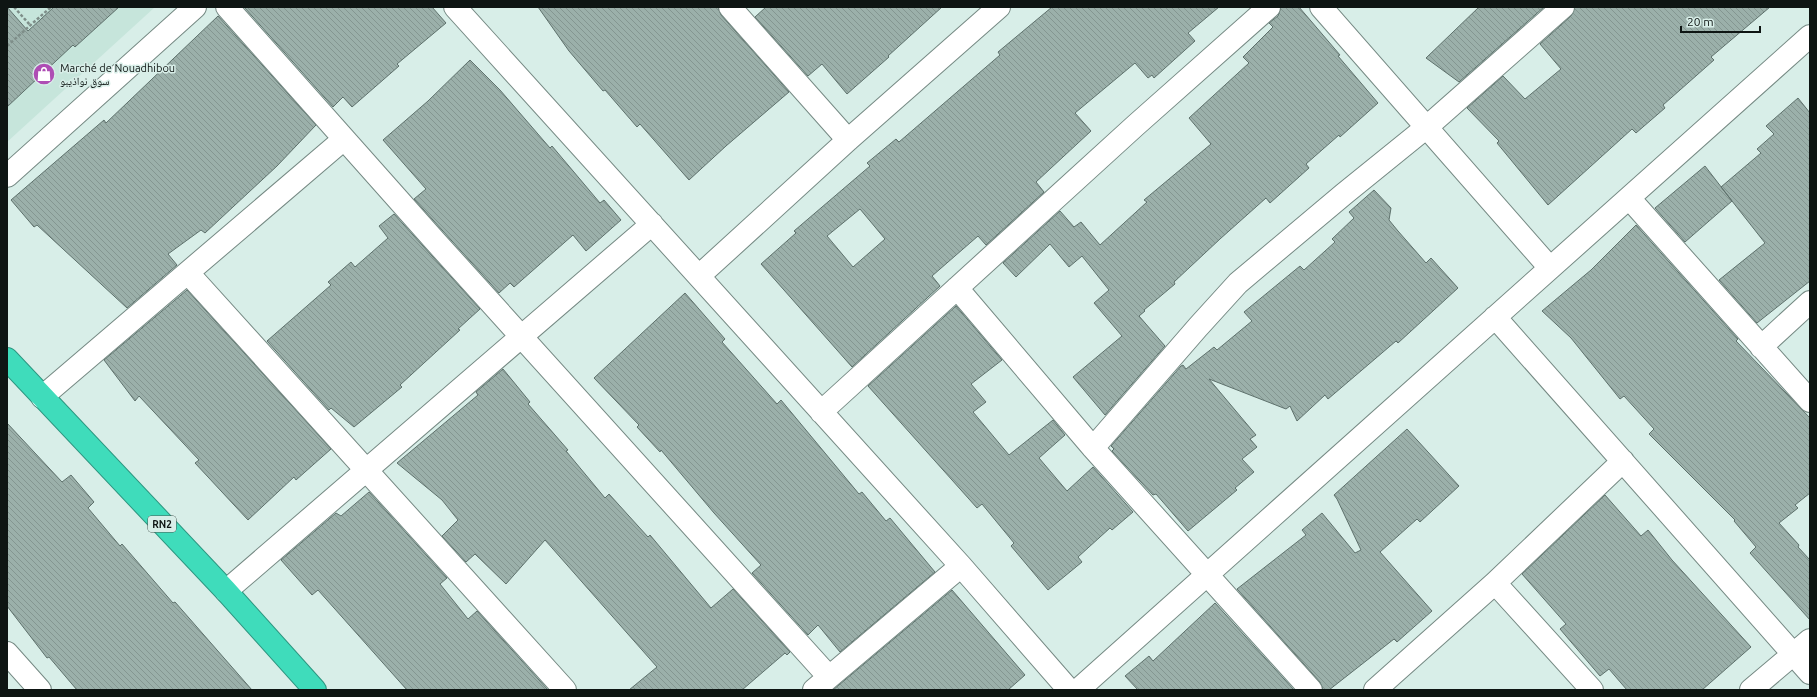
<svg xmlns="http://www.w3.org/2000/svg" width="1817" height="697" viewBox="0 0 1817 697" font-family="Ubuntu,'Noto Naskh Arabic',sans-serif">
	<defs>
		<pattern id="building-back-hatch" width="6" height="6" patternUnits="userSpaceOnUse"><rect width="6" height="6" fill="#9bb0aa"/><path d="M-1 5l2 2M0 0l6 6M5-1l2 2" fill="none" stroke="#849691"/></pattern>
	</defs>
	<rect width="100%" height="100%" fill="#d8eee8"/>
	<path fill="#c6e5db" d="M7,7H155L7,142Z"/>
	<path fill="url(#building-back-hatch)" stroke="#5e716c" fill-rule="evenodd" d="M7,7L28,31L54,7H119L75,47L73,45L7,107Z
		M244,7H432L446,23L397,64L399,66L352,107L343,97L333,107Z
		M538,7H718L721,15L789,92L726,146L689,180L640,124L637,127L605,90L603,91L569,51Z
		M766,7H942L888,56L889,57L847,94L822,64L808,76L755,17Z
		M1052,7H1219L1188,33L1195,41L1154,78L1152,75L1148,78L1135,63L1075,113L1091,131L1036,182L1044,192L986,245L978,236L932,276L940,286L852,367L761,264L796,233L794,231L870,166L867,163L896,139L899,142L1000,55L998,52ZM860,209L885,239L853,267L827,236Z
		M1281,7H1299L1340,55L1338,56L1378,103L1340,137L1339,135L1306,164L1309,168L1270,203L1266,198L1220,239L1174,282L1175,284L1144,310L1145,311L1139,316L1165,346L1105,415L1073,377L1122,336L1094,303L1109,290L1082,256L1069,267L1050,244L1016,277L1003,263L1060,211L1074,227L1081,222L1100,245L1147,202L1144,200L1211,144L1189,118L1249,63L1243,57L1273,27L1269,23L1278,16Z
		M1479,7H1544L1459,82L1426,58Z
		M1575,7H1770L1711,57L1714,60L1663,105L1665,108L1636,133L1632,129L1548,205L1497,143L1499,141L1467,108L1503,76L1525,99L1561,69L1540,44L1571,16Z
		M218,16L316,125L277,166L205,233L201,230L168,254L177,265L127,308L37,225L34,227L11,200L104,120L106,123Z
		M470,60L500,90L550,148L552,146L600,203L604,200L621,220L586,251L573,235L514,287L510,283L499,293L414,199L426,189L383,140L428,101Z
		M1798,98L1810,113V281L1757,323L1719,280L1765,243L1721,187L1761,153L1757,149L1774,134L1766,126Z
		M1705,166L1732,201L1685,242L1655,208Z
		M1374,190L1391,208L1389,220L1398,231L1426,263L1431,258L1458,288L1398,343L1396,341L1328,399L1325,395L1297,421L1290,406L1286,409L1209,379L1256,435L1250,439L1257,447L1242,459L1254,472L1235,488L1237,490L1188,531L1156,494L1153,495L1112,451L1114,449L1111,446L1181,366L1183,365L1186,369L1214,347L1217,350L1252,321L1244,312L1300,266L1304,270L1335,242L1332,239L1354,218L1349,212Z
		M394,214L480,309L458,329L460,330L400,385L402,387L354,427L331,408L329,410L267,341L331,285L328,282L351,262L355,267L388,238L379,226Z
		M1636,225L1738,339L1736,341L1810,418V493L1795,505L1798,508L1779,523L1799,545L1798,547L1810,560V620L1750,553L1756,547L1734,521L1735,520L1649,434L1654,429L1624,396L1620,399L1571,338L1542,311L1591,270Z
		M187,290L331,449L296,480L294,477L248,520L195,463L199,460L139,396L135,401L104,360Z
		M685,293L725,339L722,342L777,404L781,400L859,494L862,492L886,521L890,518L935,572L840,652L818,625L808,635L752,573L761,565L714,513L661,450L660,452L637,427L639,425L594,378Z
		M956,306L1002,360L971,384L986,402L973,412L1009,455L1053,420L1065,435L1039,458L1067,491L1093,467L1133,512L1112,530L1110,528L1078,557L1082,562L1048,590L1011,546L1014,543L982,504L977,508L868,386Z
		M503,369L530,402L528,404L568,450L566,451L605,498L609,494L648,537L650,535L711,608L733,589L790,652L787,655L785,653L742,690H629L657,667L545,540L506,584L475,554L466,562L442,536L458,520L442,500L397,463L478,395L476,392Z
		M7,423L62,482L71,475L94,502L88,508L120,546L122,544L173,603L175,602L252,690H77L49,657L47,658L7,606Z
		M1407,429L1459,486L1420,522L1417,519L1380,552L1432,611L1397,642L1394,639L1329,690H1323L1320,682L1237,589L1306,535L1302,530L1322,513L1355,553L1361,550L1337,499L1334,495Z
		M369,492L447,578L440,584L468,619L477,611L548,690H407L318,590L312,595L281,560L336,513L341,516Z
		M1605,495L1641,536L1648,530L1672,560L1751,647L1702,690H1627L1609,669L1600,676L1560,629L1566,624L1522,574Z
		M952,590L1025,675L1008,690H833Z
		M1215,603L1294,690H1138L1125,676L1149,656L1153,661Z"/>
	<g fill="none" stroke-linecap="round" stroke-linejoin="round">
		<g stroke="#758983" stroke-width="24">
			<path id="street" d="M227,7L435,241L829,677
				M455,7L961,566L1069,690
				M730,7L848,140
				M1321,7L1550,268
				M7,176L195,7
				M1629,198L1810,401
				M188,273L565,690
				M699,276L848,140L999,7
				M957,288L1093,448L1311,690
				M1495,317L1810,673
				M1761,347L1810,302
				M42,397L344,139
				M821,412L1136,125L1269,7
				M1093,448L1198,327L1238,283L1344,194L1428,126L1563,7
				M1495,583L1592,690
				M226,591L652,224
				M7,653L40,690
				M814,690L961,566
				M1078,690L1810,36
				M1375,690L1495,583L1623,461
				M1751,690L1810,640"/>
		</g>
		<g stroke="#2e9680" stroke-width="24">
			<path id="highway" d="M7,359L226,591L315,690"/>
		</g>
		<path stroke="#7e8e89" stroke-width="2.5" stroke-dasharray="3 2" stroke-linecap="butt" d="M14,7L30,25
			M7,46L51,7"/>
		<use href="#street" stroke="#fff" stroke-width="22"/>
		<use href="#highway" stroke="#3fdcbb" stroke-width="22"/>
	</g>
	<defs>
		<g id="shop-disc" transform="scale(1.15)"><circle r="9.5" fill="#ae4db4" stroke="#d8eee8"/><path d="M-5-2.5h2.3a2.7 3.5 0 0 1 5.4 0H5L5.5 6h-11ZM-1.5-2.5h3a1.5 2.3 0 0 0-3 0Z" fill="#fff"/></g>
	</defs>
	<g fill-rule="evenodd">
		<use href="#shop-disc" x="44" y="74"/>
	</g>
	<g text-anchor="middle" stroke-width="3" stroke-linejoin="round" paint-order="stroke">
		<rect fill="#d8eee8" stroke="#4b5653" stroke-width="1" x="148" y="516" width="28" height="16" rx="3"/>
		<g font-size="10" font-weight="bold" fill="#0e1513">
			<text x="162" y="528">RN2</text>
		</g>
		<g font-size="11" fill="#0e1513" stroke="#d8eee8" text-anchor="start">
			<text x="60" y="72">Marché de Nouadhibou<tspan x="60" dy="13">سوق نواذيبو</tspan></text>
		</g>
	</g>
	<rect width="1817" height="697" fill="none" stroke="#0e1513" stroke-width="16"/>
	<path d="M1681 26v6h79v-6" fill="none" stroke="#0e1513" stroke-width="2"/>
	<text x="1687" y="26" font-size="12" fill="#0e1513" stroke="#d8eee8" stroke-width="3" paint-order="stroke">20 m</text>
</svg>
